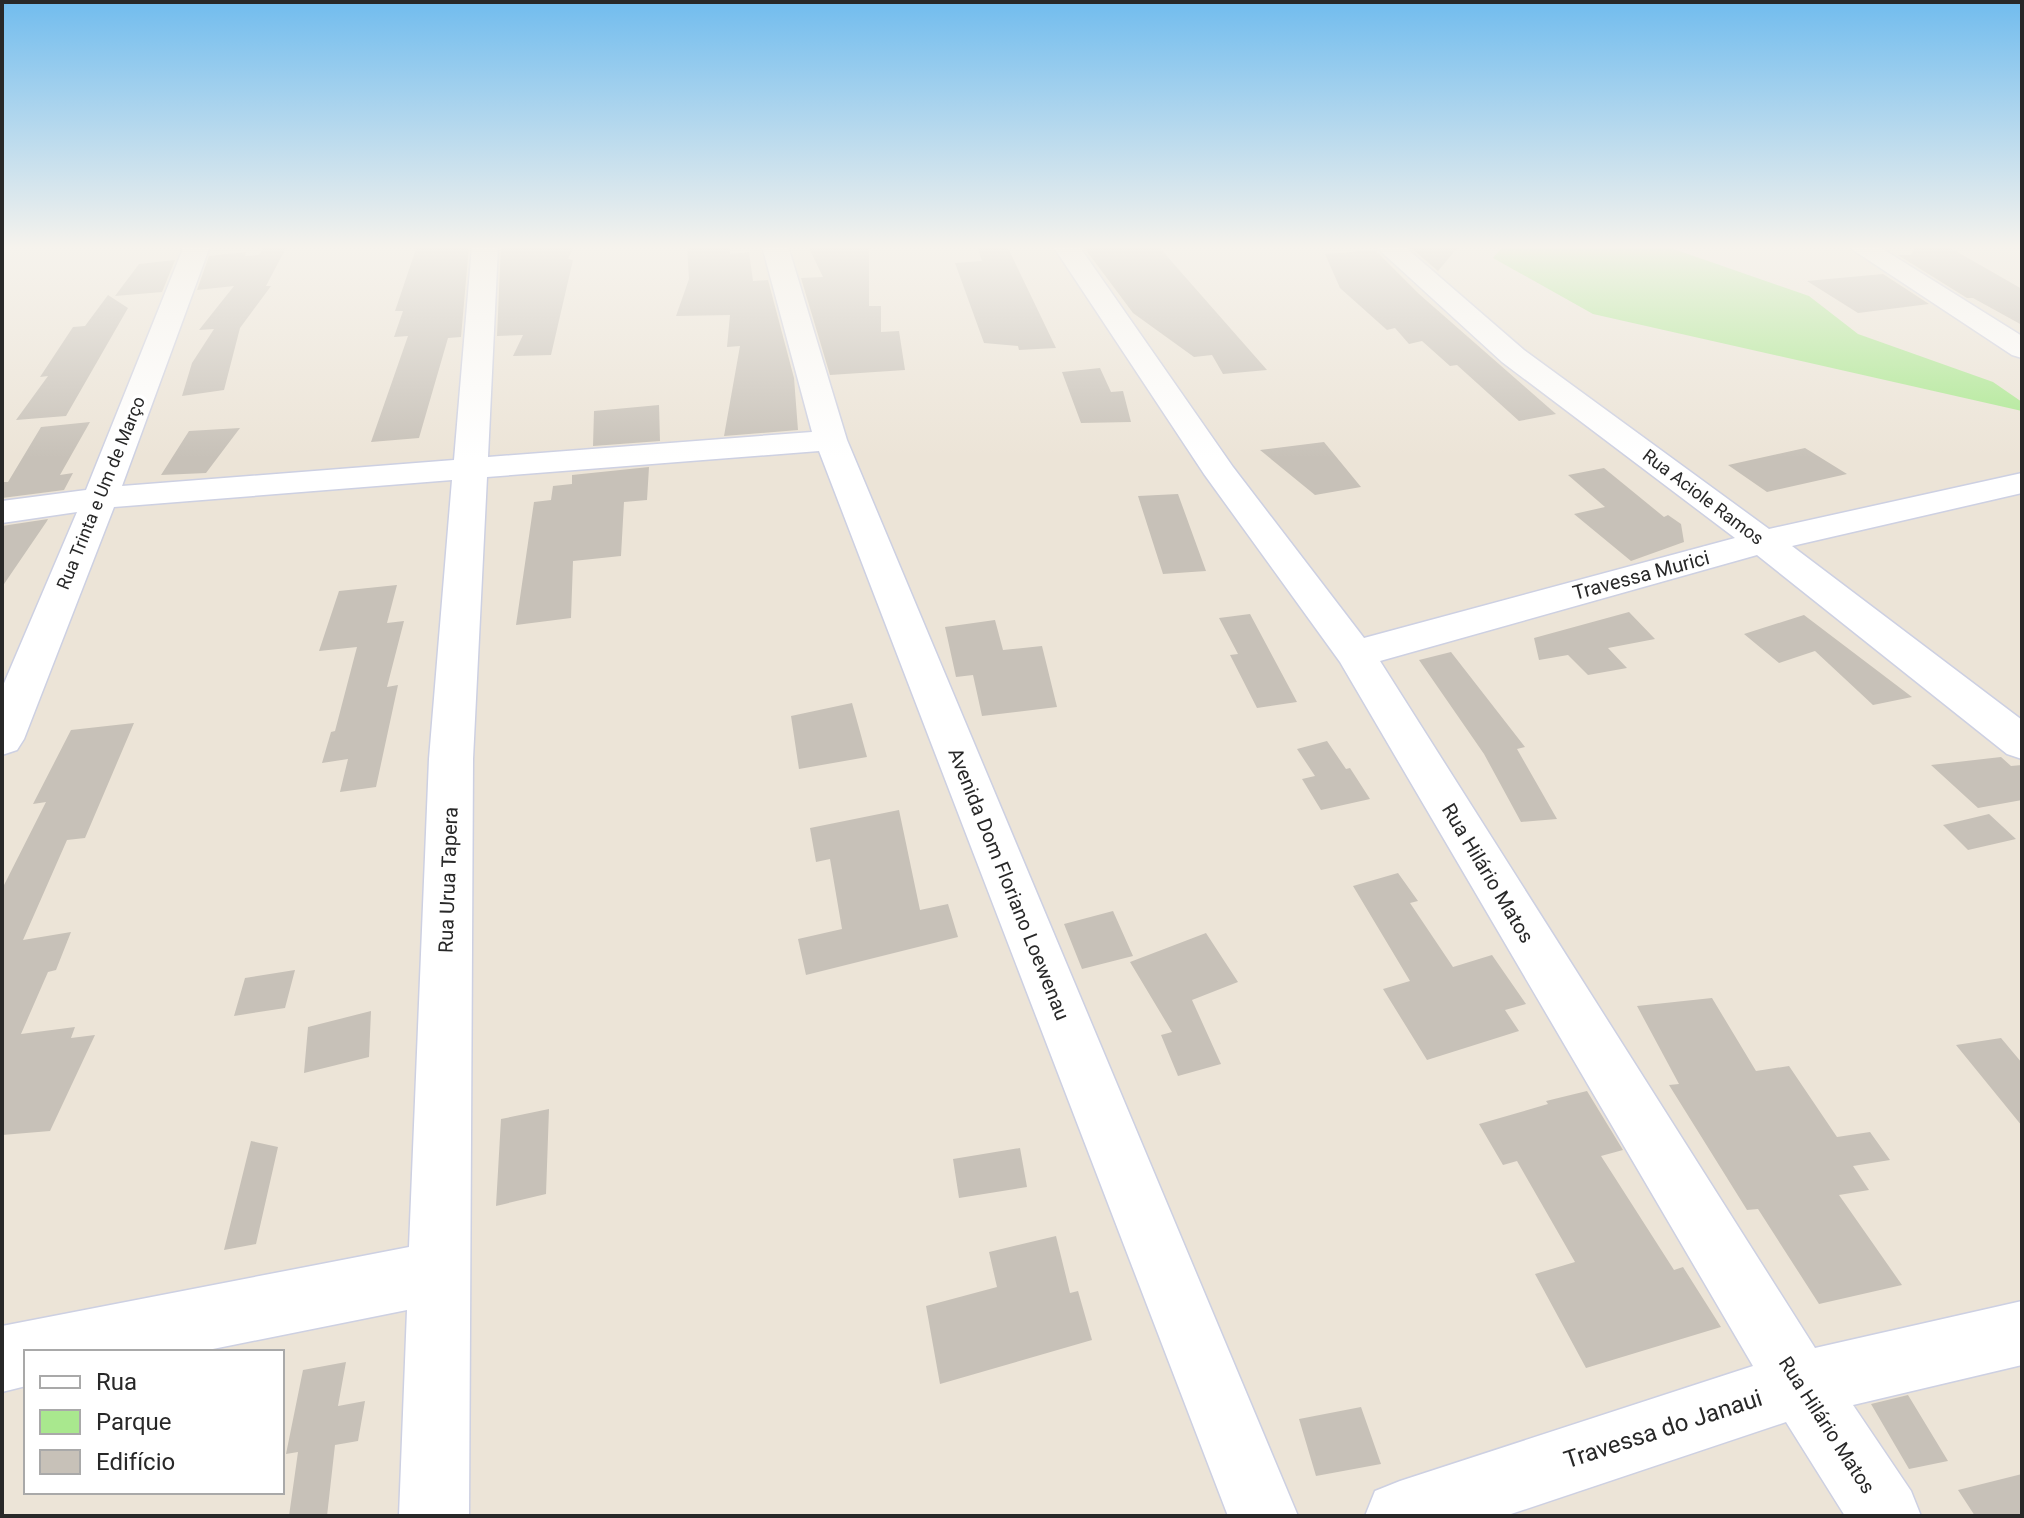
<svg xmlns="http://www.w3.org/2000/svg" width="2024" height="1518" viewBox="0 0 2024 1518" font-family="Roboto,sans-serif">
	<rect width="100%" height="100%" fill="#ece4d7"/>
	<path fill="#a9e88e" d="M1503,246H1665L1809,296L1858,334L1993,382L2022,402V411L1593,314L1493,258Z"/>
	<path fill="#c7c1b8" d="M266,246H287L266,286H271L240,328L224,390L182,396L192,363L214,329L199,330L234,286L197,290L209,256L246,252L245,256L259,255Z
		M417,246H469L461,337L448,338L419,438L371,442L408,336L394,337L403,311H395Z
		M501,246H574L568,259L573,260L551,355L513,356L523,335L497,336Z
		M687,246H730V254L749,252L753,281L768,280L794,378L798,430L724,436L740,346L727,347L730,315L676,316L689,279Z
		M808,246H869V306H881V332L899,331L905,370L830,375L801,278L823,277Z
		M977,246H1007L1056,348L1019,350L1018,346L984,343L955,263L982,261Z
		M1083,246H1158L1267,370L1223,374L1212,355L1194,357L1133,313Z
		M1428,246H1459L1438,271L1410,247Z
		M1915,246H1947L2022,289V325L1973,298H1967L1898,255H1911Z
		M1375,250L1419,294L1556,414L1519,421L1457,365L1450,366L1422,341L1409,344L1395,328L1387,330L1340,288L1325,254Z
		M175,260L162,292L115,296L139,264Z
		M1883,274L1929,304L1858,313L1807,281Z
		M108,295L128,308L66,416L16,420L48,376L40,377L73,327L85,326Z
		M1100,368L1111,392L1123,391L1131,422L1081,423L1062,372Z
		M659,405L660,441L593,446L594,411Z
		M90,422L60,475L73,473L64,490L2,498V482H8L41,427Z
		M240,428L206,473L161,475L189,431Z
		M1324,442L1361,487L1315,495L1260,450Z
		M1805,448L1847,474L1767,492L1728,465Z
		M649,467L647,500L624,502L621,556L573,561L571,618L516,625L534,502L551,500L553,486L572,484V475Z
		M1604,468L1664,517L1668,515L1681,524L1684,542L1631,561L1574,514L1605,507L1568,475Z
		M1178,494L1206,571L1163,574L1138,496Z
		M48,519L47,521L2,587V526Z
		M397,585L387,623L404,621L387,687L398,685L376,787L340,792L348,759L322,763L331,732L335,731L357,647L319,651L339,591Z
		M1629,612L1655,639L1608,648L1627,668L1588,675L1568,655L1539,660L1534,638Z
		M1250,614L1297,702L1257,708L1230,655L1238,654L1219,618Z
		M1804,615L1829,634L1912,697L1873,705L1815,651L1779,663L1744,634Z
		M995,620L1003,650L1042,646L1057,707L982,716L973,675L956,677L945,627Z
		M1451,652L1525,747L1517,749L1557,819L1521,822L1484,754L1419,660Z
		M852,703L867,757L799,769L791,716Z
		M134,723L85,838L67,840L23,940L71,932L56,970L48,972L21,1034L75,1027L71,1038L95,1035L50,1131L2,1135V889L46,802L33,804L71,730Z
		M1327,741L1346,769L1350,768L1370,799L1321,810L1302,779L1315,776L1297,749Z
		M2001,757L2011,766L2022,765V800L1978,808L1931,765Z
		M899,810L920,910L948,904L958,937L806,975L798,939L842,929L830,859L816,862L810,828Z
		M1989,814L2016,839L1968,850L1943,825Z
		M1398,873L1418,901L1410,903L1453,967L1492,955L1526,1004L1505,1010L1519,1031L1427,1060L1383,989L1410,981L1353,886Z
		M1113,911L1133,956L1082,969L1064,924Z
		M1206,933L1238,982L1192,1000L1221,1064L1178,1076L1161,1035L1172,1032L1130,962Z
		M295,970L285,1008L234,1016L245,978Z
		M1712,998L1756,1071L1789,1066L1837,1137L1870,1132L1890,1160L1853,1166L1869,1190L1839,1195L1902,1285L1819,1304L1758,1209L1747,1210L1669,1085L1679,1084L1637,1006Z
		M371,1011L369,1057L304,1073L308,1027Z
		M2001,1038L2022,1063V1126L1956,1045Z
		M1587,1091L1623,1150L1601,1156L1674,1270L1683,1267L1721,1327L1586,1368L1535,1274L1575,1262L1517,1161L1503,1165L1479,1124L1548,1104L1546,1101Z
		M549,1109L546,1194L496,1206L501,1119Z
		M251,1141L278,1147L256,1244L224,1250Z
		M1020,1148L1027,1187L959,1198L953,1159Z
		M1056,1236L1070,1293L1078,1291L1092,1340L940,1384L926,1306L997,1287L989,1252Z
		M346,1362L338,1406L365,1401L358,1441L335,1445L327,1516H289L298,1452L286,1454L303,1370Z
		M1908,1395L1948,1461L1909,1469L1871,1404Z
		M1361,1407L1381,1464L1316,1476L1299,1419Z
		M2022,1474V1516H1975L1958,1490Z"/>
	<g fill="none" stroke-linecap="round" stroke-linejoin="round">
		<g stroke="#cdd0e2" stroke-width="3">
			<path id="minor" d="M184,246H210L122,486L454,460L472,246H498L488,457L812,432L762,246H788L847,440L1298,1516H1228L819,451L487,477L473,759L469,1516H399L407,1310L198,1352H26V1386L2,1392V1326L409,1247L429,759L452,480L114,507L24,739L17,750L2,755V688L77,512L2,523V501L86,490Z
				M1053,246H1079L1233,467L1364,638L1735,538L1502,362L1375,246H1404L1524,350L1769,529L2022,473V493L1792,546L2022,720V759L2007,754L1757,555L1380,661L1815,1348L2022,1301V1365L1853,1405L1911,1491L1921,1516H1845L1786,1422L1505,1516H1365L1375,1491L1400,1481L1753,1366L1340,662L1204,474Z
				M1847,246H1878L2022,336V358L2012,355Z"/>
		</g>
		<use href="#minor" fill="#fff" fill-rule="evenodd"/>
	</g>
	<linearGradient id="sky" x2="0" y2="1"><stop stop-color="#71bcee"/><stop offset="0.54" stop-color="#f6f3ed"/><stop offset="1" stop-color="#f6f3ed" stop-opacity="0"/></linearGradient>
	<rect width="2024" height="458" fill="url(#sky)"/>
	<g text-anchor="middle" stroke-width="7" stroke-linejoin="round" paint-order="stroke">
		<g font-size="18" fill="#282828" stroke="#fff">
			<text transform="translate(101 493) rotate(-68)" y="6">Rua Trinta e Um de Março</text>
			<text transform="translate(1703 497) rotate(37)" y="6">Rua Aciole Ramos</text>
		</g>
		<g font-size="20" fill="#282828" stroke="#fff">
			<text transform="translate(1641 575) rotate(-15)" y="7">Travessa Murici</text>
			<text transform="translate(1488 873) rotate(59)" y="7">Rua Hilário Matos</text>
			<text transform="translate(448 880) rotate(-88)" y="7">Rua Urua Tapera</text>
			<text transform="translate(1009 884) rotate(68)" y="7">Avenida Dom Floriano Loewenau</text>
			<text transform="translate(1827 1425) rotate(57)" y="7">Rua Hilário Matos</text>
		</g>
		<g font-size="24" fill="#282828" stroke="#fff">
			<text transform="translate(1663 1429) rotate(-18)" y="8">Travessa do Janaui</text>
		</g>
	</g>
	<rect width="2024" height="1518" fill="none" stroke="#282828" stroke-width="8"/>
	<rect x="24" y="1350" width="260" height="144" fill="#ffffff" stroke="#a9a9a9" stroke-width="2"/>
	<rect x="40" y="1376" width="40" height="12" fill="#ffffff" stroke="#a9a9a9" stroke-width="2"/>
	<text x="96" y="1390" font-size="24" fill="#282828">Rua</text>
	<rect x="40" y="1410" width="40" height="24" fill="#a9e88e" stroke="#a9a9a9" stroke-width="2"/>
	<text x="96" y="1430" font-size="24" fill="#282828">Parque</text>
	<rect x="40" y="1450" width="40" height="24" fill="#c7c1b8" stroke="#a9a9a9" stroke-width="2"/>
	<text x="96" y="1470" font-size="24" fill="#282828">Edifício</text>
</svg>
